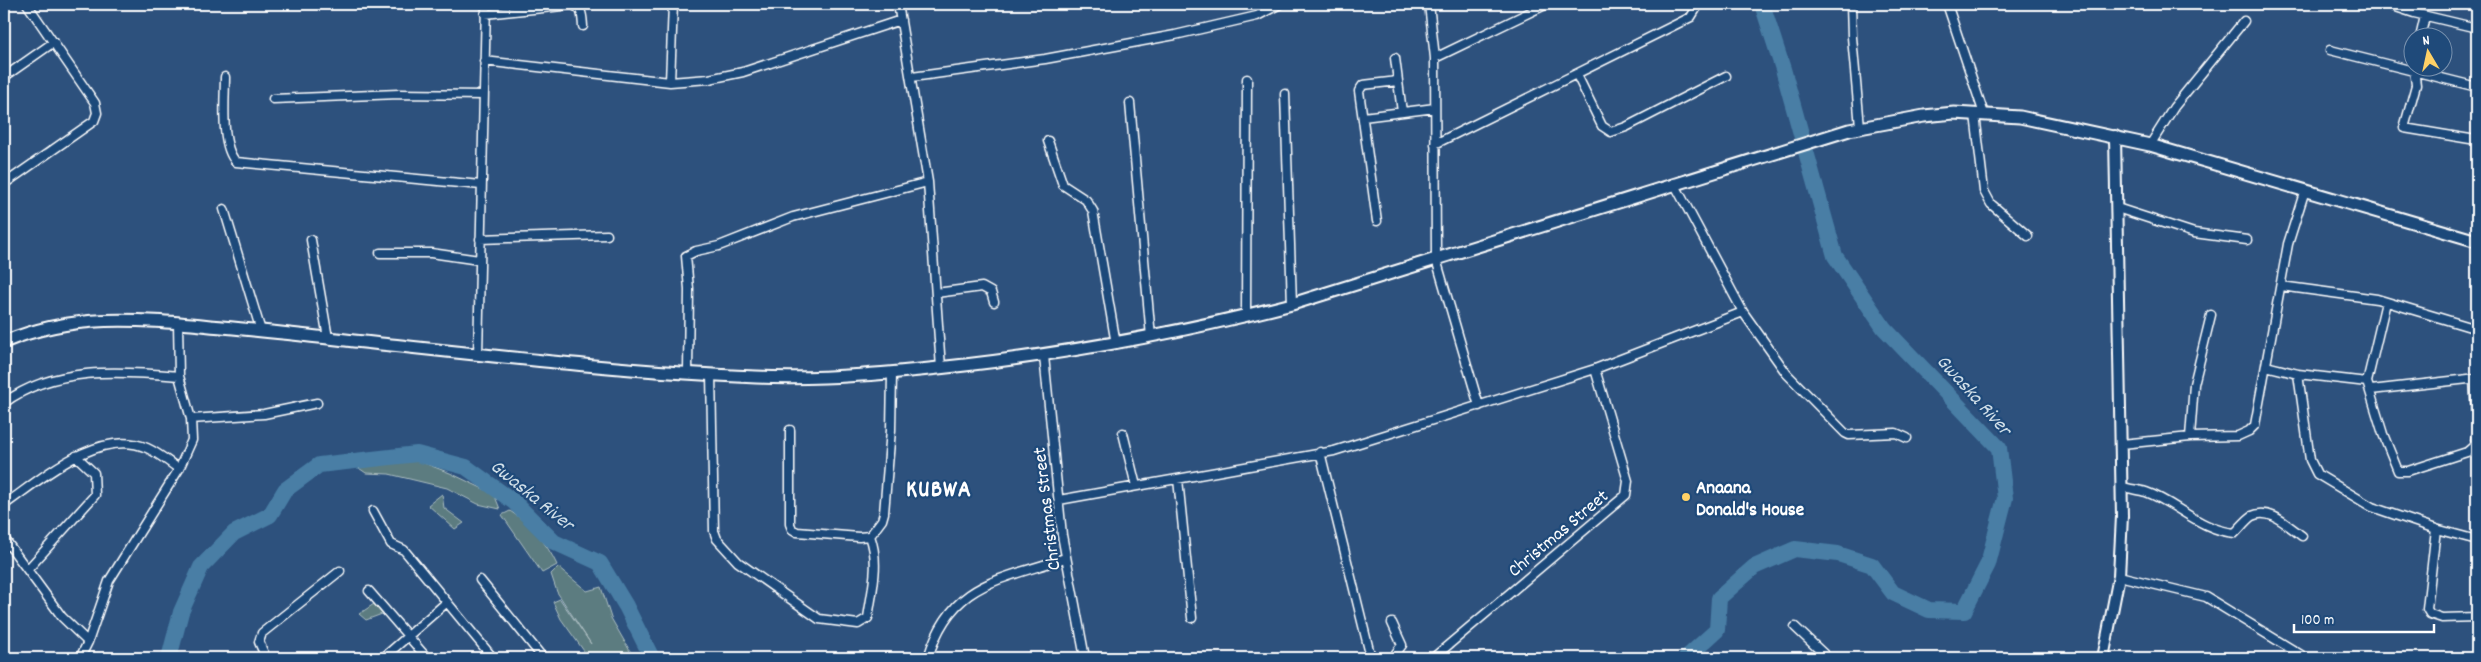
<svg xmlns="http://www.w3.org/2000/svg" width="2481" height="662" viewBox="0 0 2481 662" font-family="Dekko,sans-serif">
	<rect width="100%" height="100%" fill="#2d517d"/>
	<filter id="ink" filterUnits="userSpaceOnUse"><feTurbulence type="fractalNoise" baseFrequency=".02" numOctaves="2"/><feDisplacementMap in="SourceGraphic" scale="10" xChannelSelector="R" yChannelSelector="G"/><feConvolveMatrix kernelMatrix="1 2 1 2 8 2 1 2 1" color-interpolation-filters="sRGB"/></filter>
	<g filter="url(#ink)">
		<path fill="#5b7c80" stroke="#adbec0" d="M413,459L450,473L494,494L500,509L478,504L447,488L389,474L366,473L353,464Z
			M442,494L444,508L464,523L455,529L428,505Z
			M510,511C530,524 547,543 557,565L542,573L502,515Z
			M558,567L587,591L601,587L611,618L634,658H589L561,619L553,602L560,599L591,644L557,592L551,574Z
			M374,604L382,614L366,620L359,614Z"/>
		<g fill="none" stroke-linecap="round" stroke-linejoin="round">
			<path stroke="#487ea5" stroke-width="16" d="M169,658L181,612L201,567L234,533L270,515L285,490L319,465L417,454L466,467L514,502L554,542L600,563L626,606L652,658
				M1686,658L1717,630L1719,598L1754,567L1795,549L1838,554L1872,565L1893,593L1929,610L1964,611L1988,564L2005,498L1999,448L1884,328L1835,256L1783,69L1762,4"/>
			<g stroke="#fff" stroke-width="11">
				<path id="minor" d="M898,4L928,182L941,368
					M1429,4L1435,58L1436,259L1479,406
					M1851,4L1852,37L1860,127
					M1947,4L1984,114
					M2387,4L2414,13L2477,28
					M485,14L572,5C583,8 582,16 583,26
					M2420,38L2425,16
					M2330,50L2477,87
					M1395,58L1402,112
					M1435,58L1547,4
					M484,61L670,82L709,79L743,72L901,20
					M2414,69L2416,85L2404,128L2476,140
					M1577,75L1602,126L1611,132L1626,127L1726,76
					M4,77L54,42
					M225,77C225,99 220,145 236,162L481,185
					M912,77L1045,59L1175,35L1257,16L1280,4
					M670,82L673,4
					M1285,94L1292,304
					M273,99L399,94L483,95
					M1130,103L1151,337
					M1975,114L1984,191L1991,204L2028,236
					M1363,117L1435,108
					M1048,141L1063,185L1086,200L1093,211L1116,344
					M1435,144L1691,17L1699,4
					M2150,145L2174,107L2244,21
					M1674,183L1743,312L1787,374L1845,433L1849,435L1896,433L1907,438
					M4,184L94,121L97,113L95,103L27,4
					M2117,208L2194,233L2247,240
					M224,209L261,331
					M1377,221L1359,91L1363,85L1398,81
					M480,239L607,235
					M311,240L328,338
					M380,253H431L479,260
					M2281,286L2377,299L2477,329
					M936,293L982,287L991,292L994,302
					M2386,302L2367,382L2383,434L2398,471H2408L2467,452L2474,446L2477,432
					M1246,316L1247,79
					M2476,330L2477,341
					M478,355L486,4
					M1044,356L1062,535L1085,658
					M2266,366L2298,374L2367,382
					M688,372L689,289L686,256L696,251L719,246L793,217L928,182
					M711,374L714,531L717,539L738,562L819,619L858,624L868,618C872,590 880,563 870,536
					M2298,374L2310,460L2317,474L2372,507L2436,529L2477,540
					M2474,379L2477,432
					M2371,390L2477,378
					M4,403C53,366 121,371 179,376
					M191,419L264,414L317,403
					M790,430V524L792,529L797,532L859,537L870,536L882,520L884,513L891,430L892,374
					M1123,433L1136,486
					M2190,437L2194,384L2211,315
					M2122,444L2190,437L2238,436L2249,431L2255,425L2288,244L2305,190
					M1320,452L1371,658
					M1178,479L1192,618
					M2123,487C2130,489 2139,490 2146,492C2177,503 2200,530 2235,533C2240,528 2246,520 2252,516C2270,507 2288,526 2302,536
					M1059,500L1334,451L1595,369L1743,312
					M4,505C40,480 99,427 147,448C158,453 169,462 179,469
					M373,511L391,544L404,550L493,658
					M2436,529L2427,609L2430,614L2442,618L2477,617
					M4,538L62,617L88,642
					M28,569L95,495L94,473L76,456
					M2119,576L2206,597L2306,658
					M480,580L543,658
					M369,591L427,658
					M1392,623L1402,645L1396,653V658
					M1795,627L1828,658
					M4,653L9,658
					M80,658L88,642L109,581L179,469L192,440L191,419L179,376L178,323
					M266,658L259,642L262,633L340,571
					M383,658L447,602
					M928,658C951,582 998,581 1065,558
					M1433,658L1626,495L1628,481L1595,369"/>
			</g>
			<g stroke="#fff" stroke-width="14">
				<path id="tertiary" d="M2103,658L2119,576L2122,516L2115,136"/>
			</g>
			<g stroke="#fff" stroke-width="15">
				<path id="secondary" d="M4,342C77,311 146,320 222,327C279,332 335,339 391,345C512,358 635,372 756,377C827,380 895,373 965,365C1076,352 1184,332 1292,304L1849,130L1924,116L1954,113L2020,117L2150,145L2477,241"/>
			</g>
			<use href="#minor" stroke="#1f4a7a" stroke-width="8"/>
			<use href="#tertiary" stroke="#1f4a7a" stroke-width="10"/>
			<use href="#secondary" stroke="#1f4a7a" stroke-width="11"/>
		</g>
	</g>
	<circle fill="#ffd166" stroke="#1f4a7a" stroke-width="2" cx="1686" cy="497" r="5"/>
	<g text-anchor="middle" stroke-width="4.5" stroke-linejoin="round" paint-order="stroke">
		<g font-size="19" font-weight="bold" fill="#fff" stroke="#1f4a7a" text-anchor="start">
			<text x="1696" y="493">Anaana<tspan x="1696" dy="22">Donald's House</tspan></text>
		</g>
		<g font-size="19" fill="#fff" stroke="#1f4a7a">
			<text transform="translate(1045 509) rotate(-97)" y="7">Christmas Street</text>
			<text transform="translate(1557 532) rotate(-40)" y="7">Christmas Street</text>
		</g>
		<g font-size="20" font-style="italic" fill="#d1dfe8" stroke="#1f4a7a">
			<text transform="translate(1975 394) rotate(48)" y="7">Gwaska River</text>
			<text transform="translate(533 494) rotate(39)" y="7">Gwaska River</text>
		</g>
		<g font-size="24" font-weight="bold" letter-spacing="1" fill="#fff" stroke="#1f4a7a">
			<text x="939" y="496">KUBWA</text>
		</g>
	</g>
	<rect width="2481" height="662" fill="none" stroke="#1f4a7a" stroke-width="20"/>
	<rect x="10" y="10" width="2461" height="642" fill="none" stroke="#fff" stroke-width="2" filter="url(#ink)"/>
	<g transform="translate(2428 52) rotate(351)"><circle r="24" fill="#1f4a7a" stroke="#7992af"/>
	<path d="M0-4L9 19L0 12L-9 19Z" fill="#ffd166"/>
	<text y="-8" font-size="14" font-weight="bold" text-anchor="middle" fill="#ffffff">N</text>
	</g>
	<path d="M2294 624v8h140v-8" fill="none" stroke="#ffffff" stroke-width="2.5"/>
	<text x="2301" y="624" font-size="15" fill="#ffffff" stroke="#1f4a7a" stroke-width="4" paint-order="stroke">100 m</text>
</svg>
